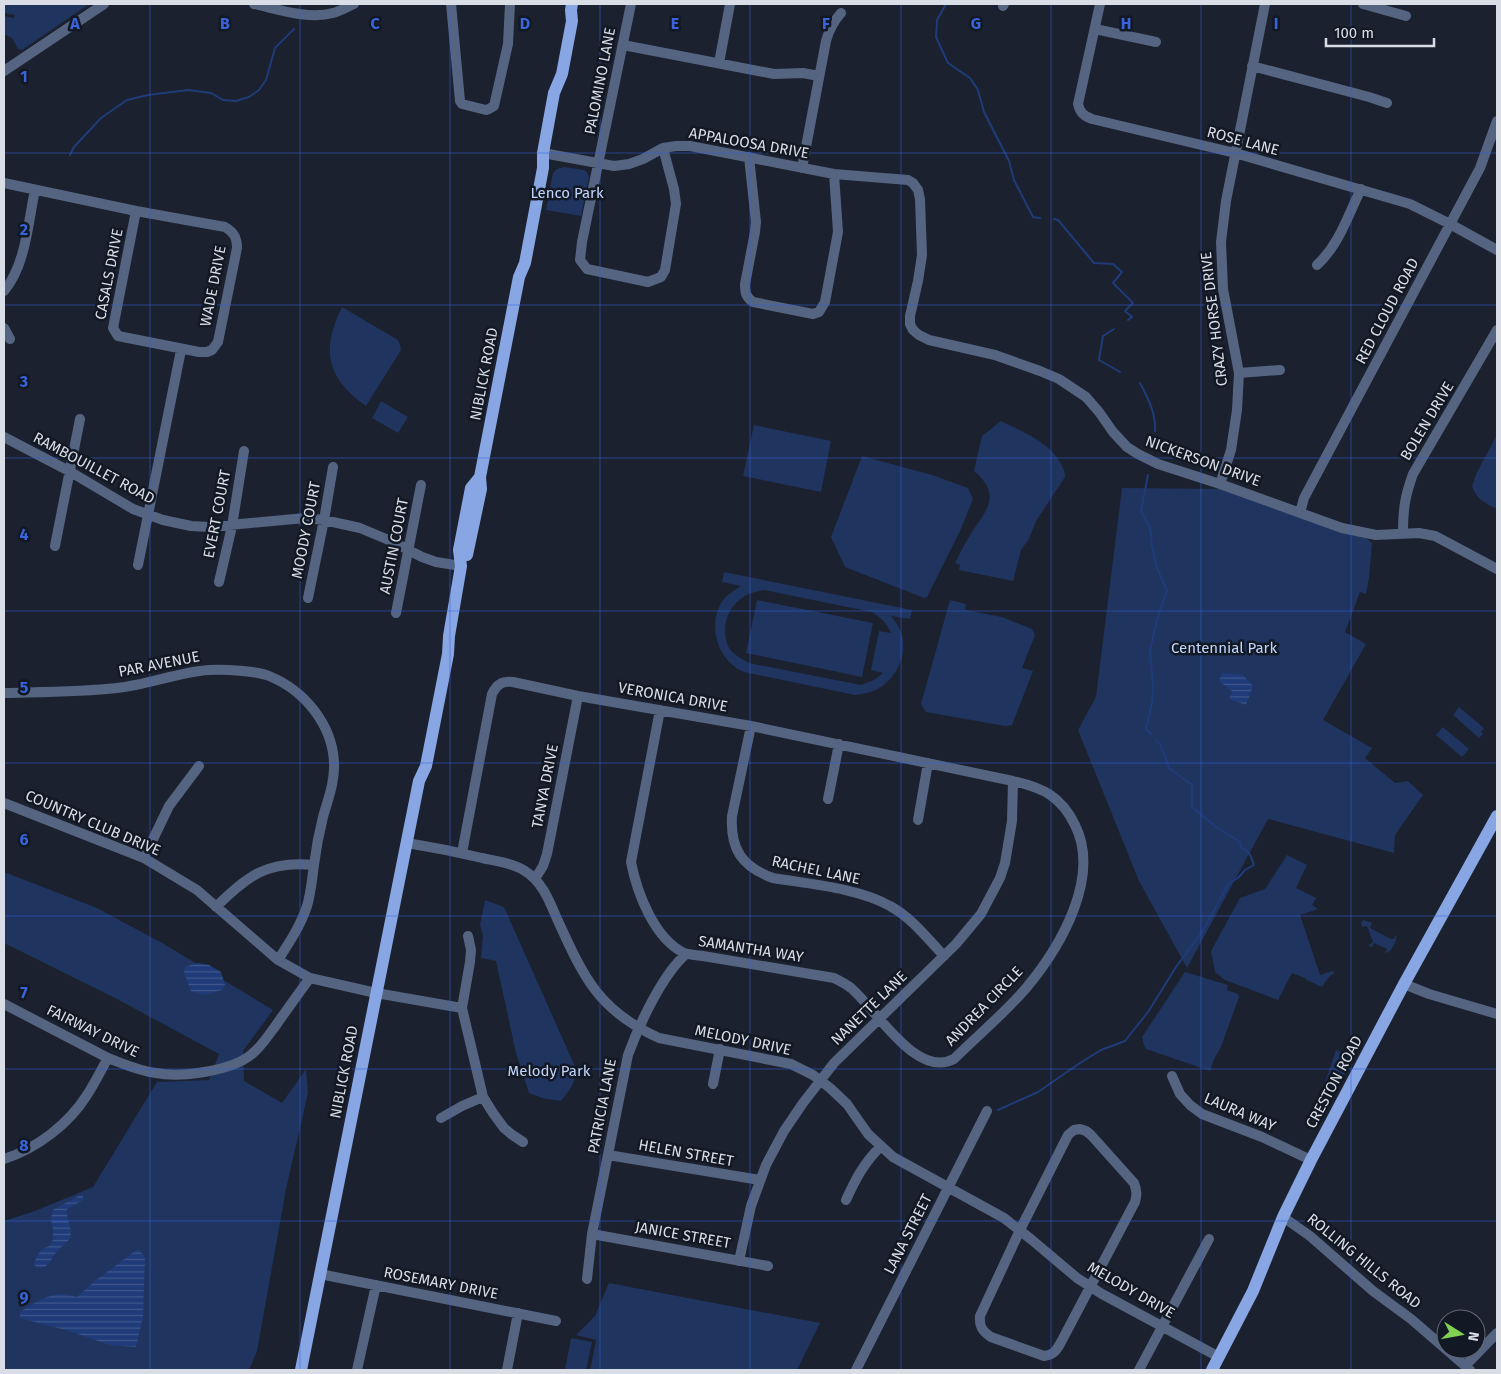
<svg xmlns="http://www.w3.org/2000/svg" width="1501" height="1374" viewBox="0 0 1501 1374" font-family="'Fira Sans',sans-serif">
	<defs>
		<pattern id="water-rules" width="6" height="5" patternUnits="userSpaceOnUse" patternTransform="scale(1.25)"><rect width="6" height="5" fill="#1f3b79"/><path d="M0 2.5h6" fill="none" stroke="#3f578c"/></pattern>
	</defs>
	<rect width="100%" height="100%" fill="#1b212e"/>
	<path fill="#1f345f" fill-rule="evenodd" d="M4,4H89L22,50L18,49L12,38L4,34V16L14,18L15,15L4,13Z
		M564,167L584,170L587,172L589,177L581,216L546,210L553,173L557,169Z
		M342,307L398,340L400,345L401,350L366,406C326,378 321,349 342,307Z
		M381,401L408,417L398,433L372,418Z
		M1001,421C1023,432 1047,441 1060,462C1063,468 1065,471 1065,477L1036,521L1029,539L1021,550L1013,581L959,570L960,565L955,563C960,554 964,544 970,535C986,510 1003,496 974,471L982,436Z
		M754,425L831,441L821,492L743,476Z
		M1497,435V509C1485,503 1476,499 1472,486L1477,472Z
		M862,456L932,475L968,488L973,499L960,531L927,597L924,598L845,567L831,537Z
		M1122,488L1234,489L1361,533L1372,543L1369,578L1366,594L1360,592L1345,632L1366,644L1323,720L1372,748L1365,758L1395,783L1408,781L1423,795L1395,835L1394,853L1268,819L1187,968L1139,881L1078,730L1096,697Z
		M724,572L912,610L910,619L891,616C895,621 899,626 901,632C908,652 898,676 881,687C873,692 864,694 855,695L744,672C718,661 706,625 723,600C728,594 735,590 741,586L722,582ZM764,590L872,612C880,617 888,624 891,633L879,631L871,670L883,673L874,680L861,685L749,663C742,659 732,654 728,646C720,625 729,603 749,594C754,592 759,591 764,590Z
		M757,600L873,623L862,677L746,653Z
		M950,600L966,604L965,610L1002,617L1032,629L1035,635L1022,668L1033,671L1012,725L1005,726L926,712L921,704Z
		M1459,707L1484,728L1481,732L1483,734L1479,738L1453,715Z
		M1443,727L1469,749L1462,757L1436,735Z
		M1287,855L1307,865L1296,888L1316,898L1312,905L1318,909L1300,915L1320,975L1333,971L1334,973L1328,978L1322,987L1307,980L1305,978L1292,973L1278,1000L1225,980L1215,972L1211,951L1240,898L1265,889Z
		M4,872L97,908L164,944L273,1010L243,1051L244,1081L282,1103L306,1069L308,1093L286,1189L257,1351L249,1370H4V1221L35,1211L93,1187L157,1082L209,1080L219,1054L115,998L4,943Z
		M485,900L504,907L577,1071L572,1086L561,1101L542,1098L529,1093L516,1053L496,961L481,958L483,935L480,925Z
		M1363,920L1372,923L1370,928L1391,939H1394L1396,935L1397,936C1395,942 1393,952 1385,953L1387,949L1374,943L1372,947L1369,946V945L1373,942L1367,926L1362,927L1361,923Z
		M1185,972L1228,985L1227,990L1238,994L1239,997L1221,1047L1214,1059L1210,1071L1146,1049L1144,1045L1142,1037Z
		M1336,1050L1354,1057L1335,1092L1323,1088Z
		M609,1283L820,1323L797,1370H590L596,1340L576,1335L595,1316Z
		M571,1338L592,1342L586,1370H565Z"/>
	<path fill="url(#water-rules)" d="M1222,673L1243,675L1253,686L1246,705L1229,699L1232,691L1219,681Z
		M198,963L209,965L221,972L225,985L222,990L205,995L191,991L184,973L185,967Z
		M80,1195L83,1196V1200L66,1210L71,1232L70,1239L60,1248L54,1255L50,1262L45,1267L37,1268L34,1264L36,1258L41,1250L49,1246L53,1240V1230L51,1218L53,1210Z
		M138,1249L145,1257L143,1317L136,1347L110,1345L69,1331L20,1318V1312C31,1304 47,1295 61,1294C66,1294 72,1296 77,1297L96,1280Z"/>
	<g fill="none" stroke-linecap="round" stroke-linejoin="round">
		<path stroke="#1f3b79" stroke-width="2" d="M946,4L937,20L936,37L948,63L970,78L978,90L984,112L1009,161L1014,180L1033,217L1040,218
			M70,155L74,147L101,118L127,100L148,95L188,90L211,93L223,100L236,101L249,97L259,90L266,80L275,48L294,29
			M1054,219L1058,220L1094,263L1113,264L1122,272L1113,283L1133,303L1125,311L1132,317L1128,320
			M1114,329L1103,336L1099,360L1120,372
			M1140,383C1148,398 1156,413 1155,431
			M1148,475L1141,511L1150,527L1152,546L1157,568L1167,591L1158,616L1150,650L1153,686L1152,703L1146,729L1151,734
			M998,1110L1038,1092L1080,1063L1101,1050L1125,1041L1148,1012L1176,967L1202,932L1229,883L1238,878L1245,870L1254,865C1251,856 1249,851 1241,847L1240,842L1216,827L1192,807V785L1169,768L1160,744L1156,740"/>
		<path stroke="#556481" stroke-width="10" d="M254,4C277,9 309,20 333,13C340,11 347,7 354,4
			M451,4L460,101L462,104L486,110L489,109L494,106L508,44L510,4
			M631,4L582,242L580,260L587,269L648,282L661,277L665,270L676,204L674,189L663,148
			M1100,4L1078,104C1080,113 1084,116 1092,119L1235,153L1410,204L1450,224L1497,250
			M1363,4L1406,16
			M1003,6L1004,4
			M1095,29L1156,42
			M623,45L774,74L803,73L819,76
			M719,63L730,4
			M1252,66L1369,97L1387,103
			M4,71L104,4
			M543,153L614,166L629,164L643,159L663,148L676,146H690L834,174L908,180L913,183L918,190L920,199L922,255L918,281L910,316V324L913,330L919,335L929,340L995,355L1040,371L1059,379L1086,397L1099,412L1113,432L1127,447L1138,454L1158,464L1220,484L1342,528L1376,535L1419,533L1435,536L1497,569
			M749,157L756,222L755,232L745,284C745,293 746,297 753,302L813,314L819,312L825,302L838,232L834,174
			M802,168L826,41C829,30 833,22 841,13
			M4,183L136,211L225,227C234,232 237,238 237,248L218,342L212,350L207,352H199L118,336L113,328L136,211
			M1317,265C1339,245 1348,215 1361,189
			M4,291C26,265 28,222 35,190
			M4,328L10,339
			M1239,373L1280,370
			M4,437L69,471L133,509L163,520L191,526L209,527L305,518L324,520L360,528L391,541L422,557L436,562L461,566
			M1220,484L1231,450L1237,410L1239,373L1223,289L1221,242L1226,201L1265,4
			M1300,513L1304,498L1480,168L1497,121
			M1403,533C1403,509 1405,496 1413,474L1497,330
			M55,546L80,419
			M138,565L181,350
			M219,582L232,526L244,451
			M308,598L324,520L333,467
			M396,613L421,485
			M4,693C41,692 80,692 117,688C148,685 178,672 209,670C224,669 257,671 269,676C304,690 332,724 334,762C335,782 328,799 323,817C319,833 316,849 314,865C312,879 311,893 307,906C301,925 289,943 278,960
			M751,726L732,816C730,849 742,867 773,878C809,884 859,888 890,906C912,918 927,938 944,956
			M828,799L839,744
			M4,803L144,858L197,890L278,960L310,978L376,993L462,1008
			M918,820L928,763
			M407,843C432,847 457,852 482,858C496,861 513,863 525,871C543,882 550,903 558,921C584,978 599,1011 659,1038L791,1064L813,1075L830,1088L847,1104L868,1134L893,1157L1004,1218L1032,1240L1077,1278L1102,1294L1219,1357
			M462,853L492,694C497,684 502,681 513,682L578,696L751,726L1013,781C1043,788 1061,796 1075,825C1101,877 1061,946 1027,987C1005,1013 978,1035 954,1059C916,1079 876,1009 851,988C846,984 840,981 834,978L703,956C697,955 690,955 684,953C654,938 637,893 631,862L660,710
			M144,858L169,806L199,766
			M535,879L543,866L547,854L578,696
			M216,907C247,876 268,860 314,865
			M468,936L471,950L470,962L462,1008L483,1097L493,1113L504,1128L511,1134L523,1142
			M1404,984L1429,994L1497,1014
			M4,1004L108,1058C124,1064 139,1071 156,1073C181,1078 232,1071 252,1054C261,1047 267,1037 274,1028C286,1011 298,994 310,978
			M1172,1076L1180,1094L1190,1105L1202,1114L1262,1137L1311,1160
			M713,1084L720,1049
			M441,1118L462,1106L483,1097
			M1080,1129L1086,1131L1091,1135L1134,1183C1137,1191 1137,1195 1135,1202L1060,1344C1056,1351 1053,1355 1044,1356L991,1337C982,1331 979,1326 980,1316L1020,1230L1068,1135L1074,1130Z
			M608,1155L760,1180
			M4,1159C36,1149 69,1124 87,1095C95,1083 101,1070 108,1058
			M846,1200C856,1178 864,1163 881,1146
			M1283,1217L1310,1236L1373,1291L1411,1319L1470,1370
			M592,1234L768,1266
			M739,1261L751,1206L766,1165L784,1131L803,1103L834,1063L956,944L981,914L1000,878L1005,863L1012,821L1013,781
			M320,1274L556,1321
			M587,1279L592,1234L628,1055C639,1025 662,975 686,954
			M1465,1366L1497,1333
			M357,1370L376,1285
			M507,1370L518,1313
			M856,1370L987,1111
			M1139,1370L1209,1239"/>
		<path stroke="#88a6e3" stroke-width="12" d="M467,555L481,489L480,477L519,277L525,263L543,168V153L554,93L562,74L572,21L571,10L572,4
			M301,1370L419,781L426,766L448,654L449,636L461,566L459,550L471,488L480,477
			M1212,1370L1253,1291L1283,1217L1311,1160L1404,984L1497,816"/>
	</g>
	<path fill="none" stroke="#3963da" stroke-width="1" stroke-opacity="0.55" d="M150,4V1370M300,4V1370M450,4V1370M600,4V1370M750,4V1370M901,4V1370M1051,4V1370M1201,4V1370M1351,4V1370M4,153H1497M4,305H1497M4,458H1497M4,611H1497M4,763H1497M4,916H1497M4,1069H1497M4,1221H1497"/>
	<g text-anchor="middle" stroke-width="5" stroke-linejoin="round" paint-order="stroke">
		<g font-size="15" fill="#d9dde6" stroke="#121824">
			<text transform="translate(600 81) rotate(-79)" y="5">PALOMINO LANE</text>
			<text transform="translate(1243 141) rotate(15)" y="5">ROSE LANE</text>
			<text transform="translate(749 143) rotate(10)" y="5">APPALOOSA DRIVE</text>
			<text transform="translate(109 274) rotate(-79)" y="5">CASALS DRIVE</text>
			<text transform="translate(213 286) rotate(-79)" y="5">WADE DRIVE</text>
			<text transform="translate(1387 311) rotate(-62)" y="5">RED CLOUD ROAD</text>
			<text transform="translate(1214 319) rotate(-97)" y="5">CRAZY HORSE DRIVE</text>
			<text transform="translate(484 374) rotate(-79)" y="5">NIBLICK ROAD</text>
			<text transform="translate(1427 421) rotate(-59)" y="5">BOLEN DRIVE</text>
			<text transform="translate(1203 461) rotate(20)" y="5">NICKERSON DRIVE</text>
			<text transform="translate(94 468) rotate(28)" y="5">RAMBOUILLET ROAD</text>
			<text transform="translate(217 514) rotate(-79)" y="5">EVERT COURT</text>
			<text transform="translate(306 530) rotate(-79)" y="5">MOODY COURT</text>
			<text transform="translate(394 546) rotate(-79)" y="5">AUSTIN COURT</text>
			<text transform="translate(159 664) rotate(-11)" y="5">PAR AVENUE</text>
			<text transform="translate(673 697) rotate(10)" y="5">VERONICA DRIVE</text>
			<text transform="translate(545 786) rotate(-79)" y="5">TANYA DRIVE</text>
			<text transform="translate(93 823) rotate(23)" y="5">COUNTRY CLUB DRIVE</text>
			<text transform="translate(816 870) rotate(12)" y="5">RACHEL LANE</text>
			<text transform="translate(751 949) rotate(9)" y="5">SAMANTHA WAY</text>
			<text transform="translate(984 1006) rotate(-46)" y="5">ANDREA CIRCLE</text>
			<text transform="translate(869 1008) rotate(-44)" y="5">NANETTE LANE</text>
			<text transform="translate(93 1031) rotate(26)" y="5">FAIRWAY DRIVE</text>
			<text transform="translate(743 1040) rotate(12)" y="5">MELODY DRIVE</text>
			<text transform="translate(344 1072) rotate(-79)" y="5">NIBLICK ROAD</text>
			<text transform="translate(1334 1082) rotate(-62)" y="5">CRESTON ROAD</text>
			<text transform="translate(602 1106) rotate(-79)" y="5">PATRICIA LANE</text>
			<text transform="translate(1240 1112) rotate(23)" y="5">LAURA WAY</text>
			<text transform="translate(686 1153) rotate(10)" y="5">HELEN STREET</text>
			<text transform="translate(908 1234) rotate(-63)" y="5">LANA STREET</text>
			<text transform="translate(683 1235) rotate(10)" y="5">JANICE STREET</text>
			<text transform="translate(1364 1261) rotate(39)" y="5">ROLLING HILLS ROAD</text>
			<text transform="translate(441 1283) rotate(11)" y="5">ROSEMARY DRIVE</text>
			<text transform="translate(1131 1290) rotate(30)" y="5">MELODY DRIVE</text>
		</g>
		<g font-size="15" fill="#c2d6fc" stroke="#121824">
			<text x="567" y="198">Lenco Park</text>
			<text x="1224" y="653">Centennial Park</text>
			<text x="549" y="1076">Melody Park</text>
		</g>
	</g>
	<g font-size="16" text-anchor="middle" font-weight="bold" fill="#3963da" stroke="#121824" stroke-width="5" stroke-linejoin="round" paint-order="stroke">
		<text x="75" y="29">A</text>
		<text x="225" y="29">B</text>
		<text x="375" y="29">C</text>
		<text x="525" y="29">D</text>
		<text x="675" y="29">E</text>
		<text x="826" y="29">F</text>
		<text x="976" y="29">G</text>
		<text x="1126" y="29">H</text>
		<text x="1276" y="29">I</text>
		<text x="24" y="82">1</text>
		<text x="24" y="235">2</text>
		<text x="24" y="387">3</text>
		<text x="24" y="540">4</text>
		<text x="24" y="693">5</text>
		<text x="24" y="845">6</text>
		<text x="24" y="998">7</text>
		<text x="24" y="1151">8</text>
		<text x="24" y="1303">9</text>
	</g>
	<rect width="1501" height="1374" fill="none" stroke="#d9dde6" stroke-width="10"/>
	<g transform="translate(1461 1334) rotate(101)"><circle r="24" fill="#121824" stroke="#626772"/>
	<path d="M0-4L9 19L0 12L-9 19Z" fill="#80d052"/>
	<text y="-8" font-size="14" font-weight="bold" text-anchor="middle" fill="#d9dde6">N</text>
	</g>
	<path d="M1326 38v8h108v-8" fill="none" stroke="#d9dde6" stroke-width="2.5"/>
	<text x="1334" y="38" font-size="15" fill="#d9dde6" stroke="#121824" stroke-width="4" paint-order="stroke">100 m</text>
</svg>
